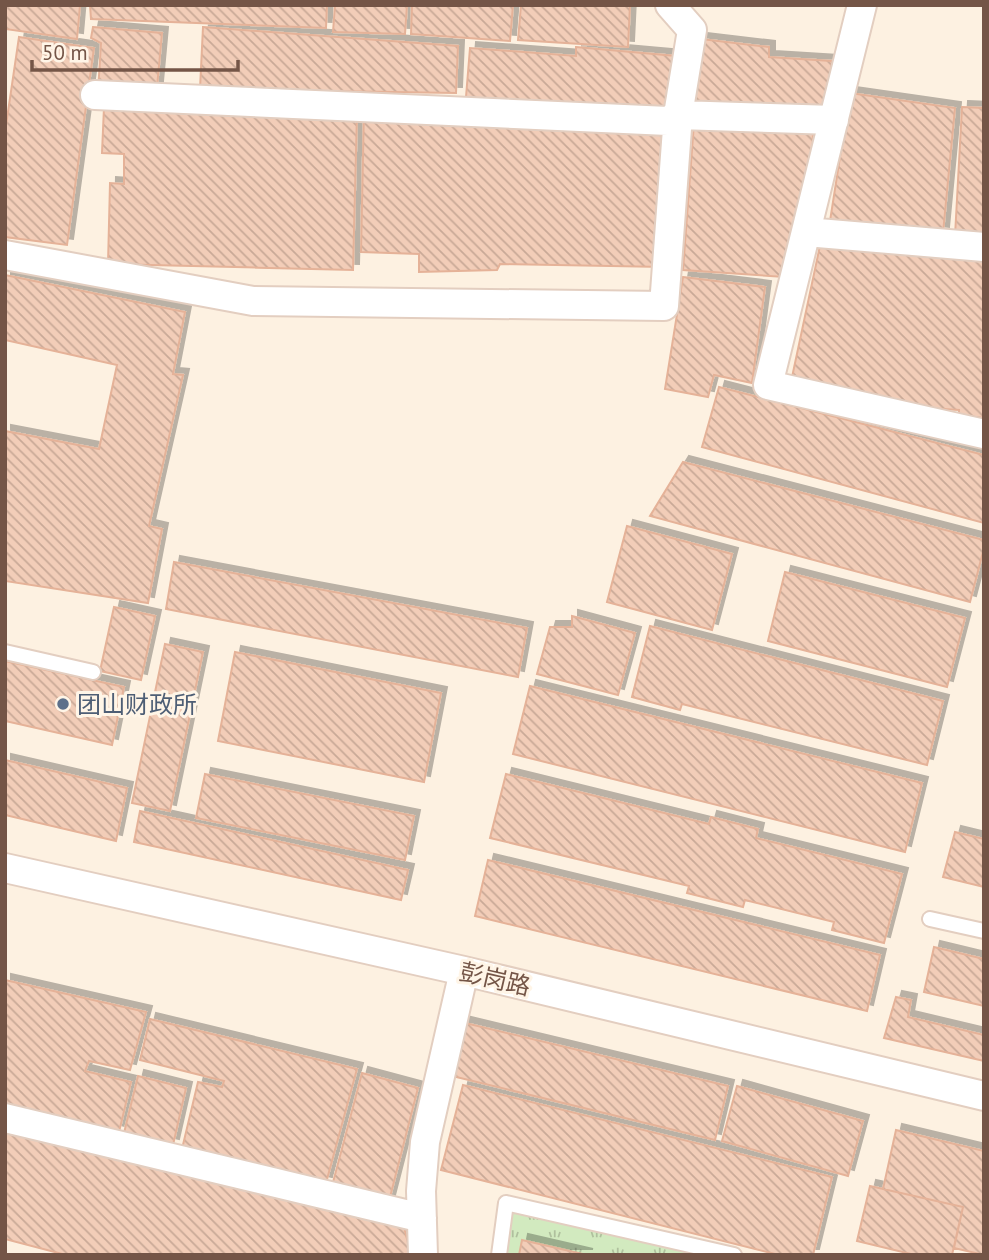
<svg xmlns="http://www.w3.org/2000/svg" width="989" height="1260" font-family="'PT Sans','Noto Sans SC',sans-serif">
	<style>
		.grass { fill: url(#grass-tufts) }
		.building { fill: url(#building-back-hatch); stroke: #e5b298; stroke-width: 2; filter: url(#shadow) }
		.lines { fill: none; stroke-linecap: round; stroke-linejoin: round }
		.lane-casing { stroke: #e3cec0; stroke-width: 18 }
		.street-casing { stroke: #e3cec0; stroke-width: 32 }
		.lane { stroke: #fff; stroke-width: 14 }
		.street { stroke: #fff; stroke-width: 28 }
		.service-dot { fill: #5c6f8a; stroke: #fff5e7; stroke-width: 2.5 }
		.labels { text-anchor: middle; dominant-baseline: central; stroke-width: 6; stroke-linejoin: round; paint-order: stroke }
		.service-label { font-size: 24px; fill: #4e5e75; stroke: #fff5e7; text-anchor: start }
		.street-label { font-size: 24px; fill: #745547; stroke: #fff5e7 }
	</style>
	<defs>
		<pattern id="grass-tufts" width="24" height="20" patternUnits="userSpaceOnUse" patternTransform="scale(1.75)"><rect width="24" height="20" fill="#d2eabf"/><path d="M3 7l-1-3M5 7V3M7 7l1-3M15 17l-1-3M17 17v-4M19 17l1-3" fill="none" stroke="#afc09d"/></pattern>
		<pattern id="building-back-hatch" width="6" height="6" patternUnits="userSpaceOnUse" patternTransform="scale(1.75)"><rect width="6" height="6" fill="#f2cdb8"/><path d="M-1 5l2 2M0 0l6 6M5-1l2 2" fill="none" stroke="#c9a997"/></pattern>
		<filter id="shadow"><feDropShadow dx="6" dy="-6" stdDeviation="0" flood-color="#0004"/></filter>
	</defs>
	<rect width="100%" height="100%" fill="#fdf1e1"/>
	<path class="grass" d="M 506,1203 L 734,1255 L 499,1255 Z"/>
	<path class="building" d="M 5,5 L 80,5 L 77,39 L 5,29 Z
		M 90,5 L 327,5 L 326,28 L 91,19 Z
		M 335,5 L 407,5 L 405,34 L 333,32 Z
		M 412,5 L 513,5 L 510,41 L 411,34 Z
		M 521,5 L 630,5 L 628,47 L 518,40 Z
		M 93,27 L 162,33 L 156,98 L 98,92 L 101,43 L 91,38 Z
		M 203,27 L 458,46 L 456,93 L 200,89 Z
		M 19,37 L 94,48 L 67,245 L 5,237 L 5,132 Z
		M 701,39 L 769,47 L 769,57 L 832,61 L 824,118 L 693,102 Z
		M 576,47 L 676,56 L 669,113 L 466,97 L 470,48 L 576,56 Z
		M 850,93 L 955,108 L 943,233 L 830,221 Z
		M 104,107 L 357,114 L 353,270 L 108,264 L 110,183 L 124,184 L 124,154 L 102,153 Z
		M 962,107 L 984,108 L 984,237 L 955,236 Z
		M 364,108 L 675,127 L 664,267 L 500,264 L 497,270 L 419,272 L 419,254 L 361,252 Z
		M 694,123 L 813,126 L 812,195 L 784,277 L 683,270 Z
		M 821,241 L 984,253 L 984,418 L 959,415 L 959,410 L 875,405 L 875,394 L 791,382 Z
		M 5,275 L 185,312 L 173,374 L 183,375 L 149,526 L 162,529 L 148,603 L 5,581 L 5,431 L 99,449 L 117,365 L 5,340 Z
		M 683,277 L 765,287 L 752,383 L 714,375 L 708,397 L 665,389 Z
		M 719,387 L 984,455 L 984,523 L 702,447 Z
		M 683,462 L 984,540 L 984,548 L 970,602 L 650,516 Z
		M 627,526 L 732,554 L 712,630 L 607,602 Z
		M 174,562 L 527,628 L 518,677 L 166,609 Z
		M 785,572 L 965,618 L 947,687 L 768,641 Z
		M 114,607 L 155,616 L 141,680 L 100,671 Z
		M 572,616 L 635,633 L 618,695 L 537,674 L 550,627 L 572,627 Z
		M 650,626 L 943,701 L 927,765 L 682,704 L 680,710 L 632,697 Z
		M 165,644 L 203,652 L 170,811 L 132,803 Z
		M 235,652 L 441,693 L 424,782 L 218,741 Z
		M 5,661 L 124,687 L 112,745 L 5,721 Z
		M 530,686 L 922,783 L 905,852 L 513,754 Z
		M 5,760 L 127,788 L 116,841 L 5,815 Z
		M 205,774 L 414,816 L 405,860 L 196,818 Z
		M 506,774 L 709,824 L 711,817 L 758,829 L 756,838 L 902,874 L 884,943 L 832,930 L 834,922 L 745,900 L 743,907 L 687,893 L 689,886 L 490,838 Z
		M 140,811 L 408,870 L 401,900 L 134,842 Z
		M 955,832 L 984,839 L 984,887 L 943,877 Z
		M 488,860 L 880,955 L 867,1011 L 475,916 Z
		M 934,947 L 984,959 L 984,1006 L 924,992 Z
		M 5,980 L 146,1012 L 130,1070 L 89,1061 L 85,1071 L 131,1082 L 119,1132 L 5,1105 Z
		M 896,997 L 911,1000 L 908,1017 L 984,1035 L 984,1061 L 884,1038 Z
		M 150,1019 L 357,1069 L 326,1183 L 182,1149 L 198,1082 L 222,1087 L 224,1081 L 140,1060 Z
		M 461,1022 L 728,1086 L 715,1140 L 448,1075 Z
		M 362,1073 L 418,1088 L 389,1201 L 332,1186 Z
		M 138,1076 L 186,1088 L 173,1145 L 124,1133 Z
		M 463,1085 L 832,1177 L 813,1255 L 779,1255 L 441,1170 Z
		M 737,1086 L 863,1121 L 848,1176 L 722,1141 Z
		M 5,1127 L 404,1227 L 411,1255 L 66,1255 L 5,1239 Z
		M 896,1130 L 984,1151 L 984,1255 L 954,1248 L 963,1207 L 883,1189 Z
		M 870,1186 L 963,1207 L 952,1255 L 915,1255 L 857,1241 Z
		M 522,1240 L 587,1255 L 519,1255 Z"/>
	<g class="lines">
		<defs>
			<path id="lane" d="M 5,652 L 93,672
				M 930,919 L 984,931
				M 499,1255 L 506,1203 L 734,1255"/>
			<path id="street" d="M 862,5 L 768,385 L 984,434
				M 95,95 L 668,121 L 678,115 L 834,120
				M 806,232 L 984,247
				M 5,255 L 253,301 L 664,306 L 678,115 L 692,30 L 670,5
				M 5,868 L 464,971 L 984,1096
				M 5,1118 L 422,1218
				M 423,1255 L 421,1191 L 425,1142 L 464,971"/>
		</defs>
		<use href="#lane" class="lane-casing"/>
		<use href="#street" class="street-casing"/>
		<use href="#lane" class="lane"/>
		<use href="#street" class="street"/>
	</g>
	<circle class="service-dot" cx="63" cy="704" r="7"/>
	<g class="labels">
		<g class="service-label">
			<text x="77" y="704">团山财政所</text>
		</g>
		<g class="street-label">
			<text transform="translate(495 979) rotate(13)">彭岗路</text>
		</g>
	</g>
	<rect width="989" height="1260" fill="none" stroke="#745547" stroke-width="14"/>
	<path d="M32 60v10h206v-10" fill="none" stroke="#745547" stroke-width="3.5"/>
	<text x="42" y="60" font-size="21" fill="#745547" stroke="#fff5e7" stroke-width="5" paint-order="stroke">50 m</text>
</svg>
